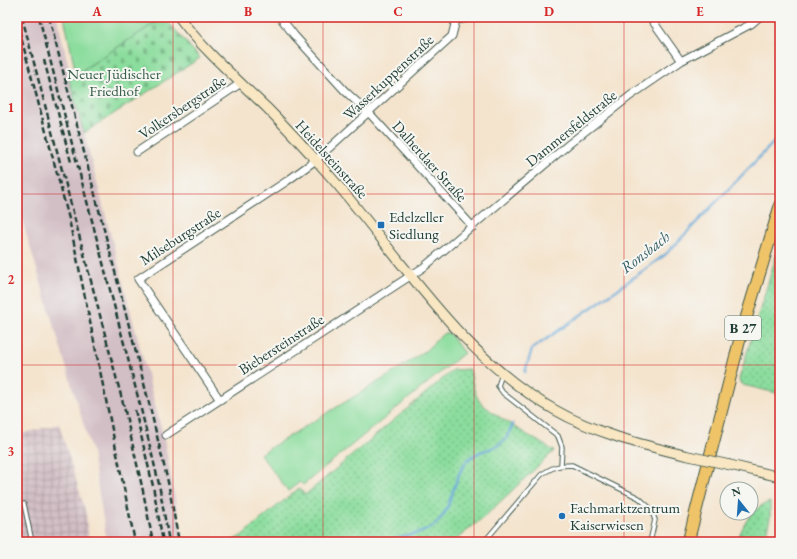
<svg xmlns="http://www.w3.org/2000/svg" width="797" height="559" font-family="'EB Garamond',serif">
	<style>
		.industrial { fill: url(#industrial-grid) }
		.railway { fill: #d2bec5 }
		.grass { fill: url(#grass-dots); stroke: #558d68 }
		.cemetery { fill: url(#cemetery-stones); stroke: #558d68 }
		.garden { fill: #8bdd9d; stroke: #558d68 }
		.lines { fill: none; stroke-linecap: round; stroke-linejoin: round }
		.stream { stroke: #62a6d7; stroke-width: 2.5 }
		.service-casing { stroke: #3f564b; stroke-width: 5.5 }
		.minor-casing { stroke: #3f564b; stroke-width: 9 }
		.secondary-casing { stroke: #3f564b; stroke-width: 11 }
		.trunk-casing { stroke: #3f564b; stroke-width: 13 }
		.service { stroke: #fff; stroke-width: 3.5 }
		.minor { stroke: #fff; stroke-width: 7 }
		.secondary { stroke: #f9e7c3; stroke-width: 9 }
		.trunk { stroke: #efc469; stroke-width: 11 }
		.rail { stroke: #1f3d34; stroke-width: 2.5; stroke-dasharray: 6 3; stroke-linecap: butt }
		.secondary-bridge-casing { stroke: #3f564b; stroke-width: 11; stroke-linecap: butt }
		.secondary-bridge { stroke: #f9e7c3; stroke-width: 9 }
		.grid { fill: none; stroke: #d62828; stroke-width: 1; stroke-opacity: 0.55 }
		.poi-dot { fill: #1f6fb2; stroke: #f6f6f2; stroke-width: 1.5 }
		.labels { text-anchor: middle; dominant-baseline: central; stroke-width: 4; stroke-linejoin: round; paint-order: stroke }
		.shield { fill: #f6f6f2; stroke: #60746d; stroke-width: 1 }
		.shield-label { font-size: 14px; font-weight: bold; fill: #1f3d34 }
		.park-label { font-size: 15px; fill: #355d49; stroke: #f6f6f2 }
		.street-label { font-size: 15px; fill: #1f3d34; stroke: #f6f6f2 }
		.poi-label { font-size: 15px; fill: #1f3d34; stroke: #f6f6f2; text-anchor: start }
		.water-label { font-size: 16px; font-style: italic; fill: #335c65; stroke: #f6f6f2 }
		.neatline { fill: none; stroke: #d62828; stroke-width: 1.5 }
		.grid-label { font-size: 13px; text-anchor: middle; font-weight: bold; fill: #d62828 }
	</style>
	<defs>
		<pattern id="industrial-grid" width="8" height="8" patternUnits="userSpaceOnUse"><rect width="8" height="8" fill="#d2bec5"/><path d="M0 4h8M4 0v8" fill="none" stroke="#aa9ca1"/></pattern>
		<pattern id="grass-dots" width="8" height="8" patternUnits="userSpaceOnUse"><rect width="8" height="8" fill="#8bdd9d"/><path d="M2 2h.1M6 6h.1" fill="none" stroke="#71b481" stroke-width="1.8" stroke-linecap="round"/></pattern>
		<pattern id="cemetery-stones" width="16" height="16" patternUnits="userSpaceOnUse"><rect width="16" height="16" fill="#8bdd9d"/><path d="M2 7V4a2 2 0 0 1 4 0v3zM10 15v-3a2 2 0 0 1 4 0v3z" fill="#71b481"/></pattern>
	</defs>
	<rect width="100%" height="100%" fill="#f6f6f2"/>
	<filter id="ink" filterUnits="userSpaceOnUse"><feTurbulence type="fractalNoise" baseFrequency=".025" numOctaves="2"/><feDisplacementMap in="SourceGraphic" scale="8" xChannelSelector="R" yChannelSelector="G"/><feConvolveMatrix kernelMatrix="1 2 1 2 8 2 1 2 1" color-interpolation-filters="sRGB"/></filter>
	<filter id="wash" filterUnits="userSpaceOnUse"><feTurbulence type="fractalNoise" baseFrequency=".012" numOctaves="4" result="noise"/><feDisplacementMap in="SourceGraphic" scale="16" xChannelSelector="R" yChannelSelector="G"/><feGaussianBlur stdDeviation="0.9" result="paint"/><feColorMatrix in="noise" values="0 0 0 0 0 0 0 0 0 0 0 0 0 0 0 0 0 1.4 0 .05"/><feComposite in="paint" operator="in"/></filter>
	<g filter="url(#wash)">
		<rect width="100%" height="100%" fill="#f4e4ce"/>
		<path class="industrial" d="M 59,424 L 86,513 L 89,542 L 17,542 L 17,435 Z"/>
		<path class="railway" d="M 17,17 L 57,17 L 84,133 L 164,439 L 183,542 L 107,542 L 92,452 L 17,203 Z"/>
		<path class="grass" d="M 780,243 L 780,394 L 743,385 L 740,383 L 739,379 Z
			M 470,369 C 472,379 473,389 478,399 C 484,410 540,442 554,451 L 484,517 L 453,542 L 230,542 L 241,536 L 299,488 L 305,495 L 453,370 Z
			M 770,502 L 770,518 L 764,542 L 736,542 C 744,525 750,508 770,502 Z"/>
		<path class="cemetery" d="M 164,17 L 200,58 L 84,133 L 69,79 Z"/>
		<path class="garden" d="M 64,17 L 164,17 L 76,74 Z
			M 444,333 L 449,333 L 464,353 L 303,485 L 300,482 L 288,491 L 260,454 L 391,374 L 425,351 Z"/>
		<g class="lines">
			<path class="stream" d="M 525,372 L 532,349 L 618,289 L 666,254 L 776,140
				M 389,542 C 403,534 419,536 432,527 C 453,512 451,483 465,463 C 474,451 489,451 500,444 C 507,441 510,430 513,424"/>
		</g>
	</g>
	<g filter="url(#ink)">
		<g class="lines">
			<defs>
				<path id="service" d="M 502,374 L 498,386 L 503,393 L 558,436 L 562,447 L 561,465
					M 24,504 L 32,542
					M 484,542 L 541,475 C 552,467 559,465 572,465 L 639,498 L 651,509 L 655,520 L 650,542"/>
				<path id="minor" d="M 280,17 L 294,35 L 345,91 L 371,115 L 473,227
					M 456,20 L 474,17
					M 652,20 L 681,61
					M 137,152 L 241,83
					M 220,400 L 138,279 L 287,181 L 316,160 L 452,36 L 456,20
					M 166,435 L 424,267 L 569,144 L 630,96 L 681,61 L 751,24 L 759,17"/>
				<path id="secondary" d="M 179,17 C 204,51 237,79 267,108 C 289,130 310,153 330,176 C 400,256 460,357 555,410 C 595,433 639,444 684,455
					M 730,465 L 780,477"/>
				<path id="trunk" d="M 688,542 L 741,335 L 780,206"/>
			</defs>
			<use href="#service" class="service-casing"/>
			<use href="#minor" class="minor-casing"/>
			<use href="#secondary" class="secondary-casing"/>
			<use href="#trunk" class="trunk-casing"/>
			<use href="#service" class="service"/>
			<use href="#minor" class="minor"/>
			<use href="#secondary" class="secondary"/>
			<use href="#trunk" class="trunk"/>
			<path class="rail" d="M 22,17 L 125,411 L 143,491 L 153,542
				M 39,17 L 140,405 L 159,484 L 169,542
				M 49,17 L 149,403 L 168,482 L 179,542
				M 17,22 L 69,219 L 135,542
				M 44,60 L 71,162
				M 135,410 L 153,486 L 163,542"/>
			<defs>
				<path id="secondary-bridge" d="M 684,455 L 730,465"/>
			</defs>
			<use href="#secondary-bridge" class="secondary-bridge-casing"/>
			<use href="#secondary-bridge" class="secondary-bridge"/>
		</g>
	</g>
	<path class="grid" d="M 173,17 L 173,542M 323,17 L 323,542M 474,17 L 474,542M 624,17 L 624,542M 17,194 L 780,194M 17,365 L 780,365"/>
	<g class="poi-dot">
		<rect x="377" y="221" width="8" height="8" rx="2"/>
		<circle cx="562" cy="516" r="4"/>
	</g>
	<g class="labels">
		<rect class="shield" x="725" y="316" width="36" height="24" rx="3"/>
		<g class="shield-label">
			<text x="743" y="328">B 27</text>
		</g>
		<g class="park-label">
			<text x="114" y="73">Neuer Jüdischer<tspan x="114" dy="17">Friedhof</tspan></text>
		</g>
		<g class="street-label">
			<text transform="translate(388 77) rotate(-43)">Wasserkuppenstraße</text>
			<text transform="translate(182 107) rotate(-34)">Volkersbergstraße</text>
			<text transform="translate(571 128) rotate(-39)">Dammersfeldstraße</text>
			<text transform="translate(332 159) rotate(48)">Heidelsteinstraße</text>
			<text transform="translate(430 161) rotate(48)">Dalherdaer Straße</text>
			<text transform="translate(180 236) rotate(-33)">Milseburgstraße</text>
			<text transform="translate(281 344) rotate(-33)">Biebersteinstraße</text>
		</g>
		<g class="poi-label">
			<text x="389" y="216">Edelzeller<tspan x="389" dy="17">Siedlung</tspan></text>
			<text x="570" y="507">Fachmarktzentrum<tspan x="570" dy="17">Kaiserwiesen</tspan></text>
		</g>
		<g class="water-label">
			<text transform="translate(645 252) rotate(-38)">Ronsbach</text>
		</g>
	</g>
	<rect width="797" height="559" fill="none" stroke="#f6f6f2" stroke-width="44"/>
	<g transform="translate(739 501) rotate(343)"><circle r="19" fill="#f6f6f2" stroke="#a0aca6"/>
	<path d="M0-3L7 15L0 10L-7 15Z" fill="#1f6fb2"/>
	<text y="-6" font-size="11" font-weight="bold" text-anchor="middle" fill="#1f3d34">N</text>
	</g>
	<rect x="22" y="22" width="753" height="515" class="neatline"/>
	<g class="grid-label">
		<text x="97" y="16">A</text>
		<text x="248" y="16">B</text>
		<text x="398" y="16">C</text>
		<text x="549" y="16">D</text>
		<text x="700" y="16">E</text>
		<text x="11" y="112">1</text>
		<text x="11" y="284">2</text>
		<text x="11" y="456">3</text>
	</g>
</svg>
